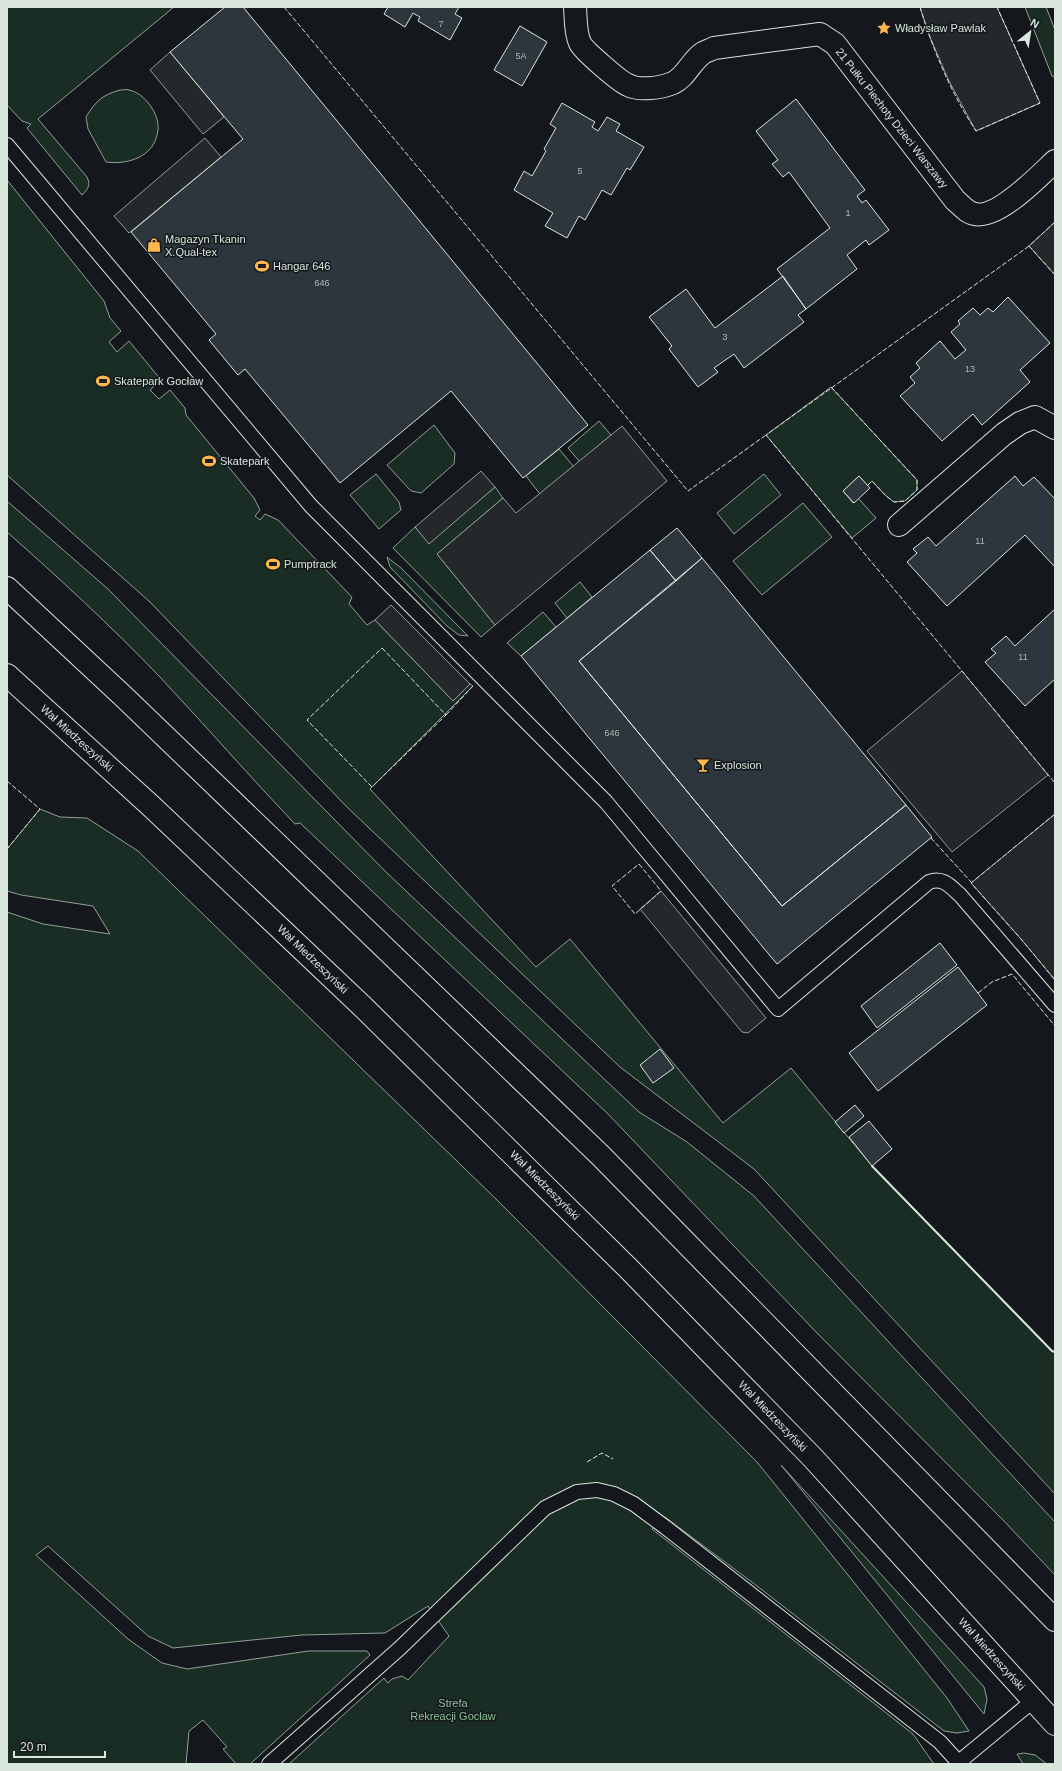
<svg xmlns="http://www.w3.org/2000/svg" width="1062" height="1771" font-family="Arial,sans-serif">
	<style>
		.green { fill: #1a2d24; stroke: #939e99 }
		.parking { fill: #24282b; stroke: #939e99 }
		.building { fill: #2c363c; stroke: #d8e6dc }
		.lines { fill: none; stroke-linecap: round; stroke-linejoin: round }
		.lane-casing { stroke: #d8e6dc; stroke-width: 16 }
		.street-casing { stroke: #d8e6dc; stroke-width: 24 }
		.secondary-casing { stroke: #d8e6dc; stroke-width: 24 }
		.lane { stroke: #14181c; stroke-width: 14 }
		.street { stroke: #14181c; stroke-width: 22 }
		.secondary { stroke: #14181c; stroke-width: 22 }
		.fence { stroke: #d8e6dc; stroke-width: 1; stroke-dasharray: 5 2; stroke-linecap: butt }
		.wall { stroke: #d8e6dc; stroke-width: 2 }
		.labels { text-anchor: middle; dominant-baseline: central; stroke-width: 3; stroke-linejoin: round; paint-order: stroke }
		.number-label { font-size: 9px; fill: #adbab4 }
		.poi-label { font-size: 11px; fill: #d8e6dc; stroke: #14181c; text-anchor: start }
		.street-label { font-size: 11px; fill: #d8e6dc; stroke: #14181c }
		.park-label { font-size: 11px; fill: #8ac095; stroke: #14181c }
	</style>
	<rect width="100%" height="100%" fill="#14181c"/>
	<path class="green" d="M 7,7 L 174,7 L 38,119 L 87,177 C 91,185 88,189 82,195 L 27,128 L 31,124 L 22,121 L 7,105 Z
		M 1025,7 L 1046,7 L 1055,30 L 1055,77 L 1052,76 Z
		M 120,90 C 123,90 127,89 129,90 C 145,93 160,115 158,130 C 155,157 128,165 106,162 L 88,129 L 86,117 C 96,101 102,95 120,90 Z
		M 7,180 L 104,301 L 110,318 L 121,331 L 109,342 L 117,352 L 129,341 L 161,380 L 150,390 L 159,399 L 170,390 L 185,408 L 186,415 L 254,498 L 260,510 L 255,516 L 260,520 L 265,514 L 278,520 L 352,597 L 349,604 L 367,625 L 375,620 L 453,701 L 470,684 L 473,686 L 370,789 L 536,967 L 570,939 L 723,1123 L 791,1068 L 872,1166 L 1052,1351 L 1055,1352 L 1055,1494 L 754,1169 L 620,1067 L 347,807 L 150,602 L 7,475 Z
		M 831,387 L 917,480 L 917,490 L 905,501 L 894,502 L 885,495 L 872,481 L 867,486 L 859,476 L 843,491 L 853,503 L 858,498 L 876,518 L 852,538 L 766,435 Z
		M 599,421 L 611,435 L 580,462 L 568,448 Z
		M 434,425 L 455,453 L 454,464 L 421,493 L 411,491 L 387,465 Z
		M 559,449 L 574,467 L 540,494 L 526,476 Z
		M 376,474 L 399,502 L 401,510 L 379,529 L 350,495 Z
		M 764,474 L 781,495 L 734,534 L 717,513 Z
		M 495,487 L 503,498 L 437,554 L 495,625 L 481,637 L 393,548 L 415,527 L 429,543 Z
		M 7,501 L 108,589 L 385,871 L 639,1112 L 687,1142 L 754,1196 L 1055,1522 L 1055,1575 L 1002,1519 L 816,1332 L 607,1113 L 300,823 L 295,824 C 249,776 205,725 159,676 C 112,627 58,577 7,532 Z
		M 803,503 L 832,537 L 762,595 L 733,561 Z
		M 387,557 L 401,568 L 468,636 L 459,635 L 447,626 L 390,567 Z
		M 580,582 L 592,597 L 567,618 L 555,603 Z
		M 543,612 L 556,627 L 521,656 L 507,643 Z
		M 40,809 L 60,817 L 87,818 L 138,851 L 497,1200 L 757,1462 L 947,1698 L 969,1731 L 957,1733 L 944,1731 L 757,1586 L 665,1517 L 652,1529 L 913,1734 L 934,1764 L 289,1764 L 384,1678 L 388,1683 L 392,1679 L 402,1676 L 408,1680 L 449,1636 L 428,1606 L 385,1633 L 302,1635 L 173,1648 L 148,1636 L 48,1546 L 36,1555 L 128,1639 L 162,1663 L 187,1669 L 308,1651 L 367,1651 L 370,1655 L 250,1764 L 236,1764 L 223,1749 L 227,1747 L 203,1720 L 189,1731 L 186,1764 L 7,1764 L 7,912 L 43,924 L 110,934 L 93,906 L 21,895 L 7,891 L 7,849 Z
		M 781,1465 L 984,1687 L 987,1699 L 984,1714 Z
		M 1024,1753 L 1035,1755 L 1047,1764 L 1023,1764 L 1017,1754 Z"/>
	<path class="parking" d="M 920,7 L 997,7 L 1040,103 L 976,131 L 949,81 L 929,35 Z
		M 170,52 L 224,117 L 203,134 L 150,70 Z
		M 205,138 L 221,157 L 129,233 L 114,216 Z
		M 1055,222 L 1055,275 L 1029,246 Z
		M 622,426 L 667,481 L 495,625 L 437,554 L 503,498 L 516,513 Z
		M 481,471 L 495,487 L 429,544 L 415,527 Z
		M 391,605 L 470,684 L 453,701 L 375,620 Z
		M 962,671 L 1048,775 L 952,852 L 867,751 Z
		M 1055,814 L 1055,980 L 1021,939 L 971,883 Z
		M 661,891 L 766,1018 L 748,1033 L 742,1032 L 640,909 Z"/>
	<path class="building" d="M 225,7 L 243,7 L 588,425 L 523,478 L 451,391 L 340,483 L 245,369 L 238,375 L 233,369 L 209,340 L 216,334 L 131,232 L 243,139 L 170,52 Z
		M 388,7 L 459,7 L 455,14 L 462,18 L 450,40 L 418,21 L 420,17 L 413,13 L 405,27 L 384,14 Z
		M 520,26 L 547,42 L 522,86 L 494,70 Z
		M 796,99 L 865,190 L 857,196 L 862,203 L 866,200 L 889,230 L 869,245 L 866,240 L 847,255 L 857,269 L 806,309 L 777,269 L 830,228 L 789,172 L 783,177 L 772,164 L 778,160 L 756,131 Z
		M 562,103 L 595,122 L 592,127 L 598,131 L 607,117 L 620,124 L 616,131 L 644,147 L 630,170 L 627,168 L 611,195 L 602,190 L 585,220 L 579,216 L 567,238 L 545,226 L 553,213 L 514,190 L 524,171 L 532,176 L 546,151 L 544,149 L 556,128 L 550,124 Z
		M 783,276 L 806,309 L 798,315 L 804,322 L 744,368 L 734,354 L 714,368 L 718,372 L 698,387 L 669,349 L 672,346 L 649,317 L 686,289 L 715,328 Z
		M 1008,297 L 1050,343 L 1020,370 L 1030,382 L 982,425 L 973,414 L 942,441 L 900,396 L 915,383 L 910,377 L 920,368 L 916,363 L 940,341 L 955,359 L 966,350 L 951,332 L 960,324 L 958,321 L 973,308 L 980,315 L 988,308 L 993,312 Z
		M 859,476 L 870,488 L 854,503 L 843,491 Z
		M 1015,476 L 1023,486 L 1034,477 L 1055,499 L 1055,567 L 1025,535 L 947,606 L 907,562 L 917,553 L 913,549 L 928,537 L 936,546 Z
		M 677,528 L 702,558 L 676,581 L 650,550 Z
		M 650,550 L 676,581 L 579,661 L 782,906 L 906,805 L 932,837 L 777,964 L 521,656 Z
		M 702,558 L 906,805 L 782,906 L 579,661 Z
		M 1055,609 L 1055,679 L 1025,706 L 985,662 L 996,653 L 991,649 L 1006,636 L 1015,646 Z
		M 940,943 L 957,965 L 877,1028 L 861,1006 Z
		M 958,967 L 987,1005 L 878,1091 L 849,1053 Z
		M 660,1049 L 674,1068 L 653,1083 L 640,1065 Z
		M 855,1105 L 864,1116 L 844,1133 L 835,1122 Z
		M 869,1121 L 892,1149 L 872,1166 L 849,1137 Z"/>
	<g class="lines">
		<defs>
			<path id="lane" d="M 7,145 L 311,506 L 606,802 L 778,1009 L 929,882 C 943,877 950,886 960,895 L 1055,1005
				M 959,1762 L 1034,1700
				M 269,1764 L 400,1648 L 545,1508 L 577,1492 L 597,1490 L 614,1494 L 634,1504 L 665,1527 L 940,1742 L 960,1764"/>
			<path id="street" d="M 575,7 C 576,19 575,32 580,43 C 583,50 620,82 628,85 C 639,91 661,88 673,83 C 686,77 691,61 703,53 C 706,51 711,50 714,48 L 820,34 L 835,44 L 955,200 C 961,205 967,213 975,214 C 998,219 1039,176 1055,161
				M 899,525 L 1004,434 L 1020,423 L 1035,417 L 1055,428"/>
			<path id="secondary" d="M 7,588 L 123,696 L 601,1156 L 1055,1620
				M 7,675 L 151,806 L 362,1006 L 628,1268 L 813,1458 L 1055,1724"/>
		</defs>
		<use href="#lane" class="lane-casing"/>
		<use href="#street" class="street-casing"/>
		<use href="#secondary" class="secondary-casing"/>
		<use href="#lane" class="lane"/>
		<use href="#street" class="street"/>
		<use href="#secondary" class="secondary"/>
		<path class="fence" d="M 284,7 L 688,491 L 766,435
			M 920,7 C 933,50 951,93 976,131 L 1040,103 L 997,7
			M 1055,222 L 1029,246 L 1055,275
			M 1029,246 L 766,435 L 1055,783
			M 831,387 L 917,480 L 917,490 L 905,501 L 894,502 L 885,495 L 872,481 L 867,486
			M 382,648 L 446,715 L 372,787 L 307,720 Z
			M 446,715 L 473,686
			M 7,781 L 40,809 L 7,849
			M 1055,814 L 971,883 L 1021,939 L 1055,980
			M 931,838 L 972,883
			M 639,864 L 661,891 L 635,914 L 612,886 Z
			M 978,993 L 992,982 L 1012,974 L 1055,1026
			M 587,1462 L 602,1453 L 613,1459"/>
		<path class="wall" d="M 872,1166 L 1052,1351 L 1055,1352"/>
	</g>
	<defs>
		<symbol id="sight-bare" viewBox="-9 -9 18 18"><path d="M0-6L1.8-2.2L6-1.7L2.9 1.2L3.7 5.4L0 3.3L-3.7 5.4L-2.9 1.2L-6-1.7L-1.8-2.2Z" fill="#ffb74d" stroke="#14181c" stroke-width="2.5" paint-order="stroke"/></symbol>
		<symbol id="shop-bare" viewBox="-9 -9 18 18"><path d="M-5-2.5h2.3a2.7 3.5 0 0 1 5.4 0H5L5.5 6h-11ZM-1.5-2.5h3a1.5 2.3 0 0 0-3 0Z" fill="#ffb74d" stroke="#14181c" stroke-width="2.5" paint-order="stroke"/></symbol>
		<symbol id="stadium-bare" viewBox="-9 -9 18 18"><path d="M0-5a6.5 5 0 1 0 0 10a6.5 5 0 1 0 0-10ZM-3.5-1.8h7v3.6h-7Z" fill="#ffb74d" stroke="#14181c" stroke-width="2.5" paint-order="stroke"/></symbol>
		<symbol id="bar-bare" viewBox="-9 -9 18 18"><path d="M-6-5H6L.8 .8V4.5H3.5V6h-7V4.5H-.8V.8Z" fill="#ffb74d" stroke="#14181c" stroke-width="2.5" paint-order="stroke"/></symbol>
	</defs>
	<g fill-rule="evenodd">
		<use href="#sight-bare" x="874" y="18" width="20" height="20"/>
		<use href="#shop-bare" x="144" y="235" width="20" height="20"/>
		<use href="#stadium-bare" x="252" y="256" width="20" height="20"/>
		<use href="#stadium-bare" x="93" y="371" width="20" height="20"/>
		<use href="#stadium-bare" x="199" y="451" width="20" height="20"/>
		<use href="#stadium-bare" x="263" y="554" width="20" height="20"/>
		<use href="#bar-bare" x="693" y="755" width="20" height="20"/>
	</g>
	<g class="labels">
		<g class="number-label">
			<text x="441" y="24">7</text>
			<text x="521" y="56">5A</text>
			<text x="580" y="171">5</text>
			<text x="848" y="213">1</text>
			<text x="322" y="283">646</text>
			<text x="725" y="337">3</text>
			<text x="970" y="369">13</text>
			<text x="980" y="541">11</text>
			<text x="1023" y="657">11</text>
			<text x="612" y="733">646</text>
		</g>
		<g class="poi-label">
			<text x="895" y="28">Władysław Pawlak</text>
			<text x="165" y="239">Magazyn Tkanin<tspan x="165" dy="13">X.Qual-tex</tspan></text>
			<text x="273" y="266">Hangar 646</text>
			<text x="114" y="381">Skatepark Gocław</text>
			<text x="220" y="461">Skatepark</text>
			<text x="284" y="564">Pumptrack</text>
			<text x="714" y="765">Explosion</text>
		</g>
		<g class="street-label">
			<text transform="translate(892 118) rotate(52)">21 Pułku Piechoty Dzieci Warszawy</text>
			<text transform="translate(77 738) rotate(42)">Wał Miedzeszyński</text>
			<text transform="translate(313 959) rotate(44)">Wał Miedzeszyński</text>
			<text transform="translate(545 1185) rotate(45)">Wał Miedzeszyński</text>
			<text transform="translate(773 1416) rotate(46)">Wał Miedzeszyński</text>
			<text transform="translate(992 1654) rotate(48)">Wał Miedzeszyński</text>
		</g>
		<g class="park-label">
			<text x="453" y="1703">Strefa<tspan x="453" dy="13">Rekreacji Gocław</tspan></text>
		</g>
	</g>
	<rect width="1062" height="1771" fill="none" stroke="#d8e6dc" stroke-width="16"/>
	<g transform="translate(1030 32) rotate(30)" stroke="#14181c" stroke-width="3" paint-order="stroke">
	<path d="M0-3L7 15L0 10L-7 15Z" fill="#d8e6dc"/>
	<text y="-6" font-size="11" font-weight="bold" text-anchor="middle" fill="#d8e6dc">N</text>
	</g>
	<path d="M14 1751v6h91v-6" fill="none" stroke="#d8e6dc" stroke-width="2"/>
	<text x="20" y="1751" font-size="12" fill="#d8e6dc" stroke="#14181c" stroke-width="3" paint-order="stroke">20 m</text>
</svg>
